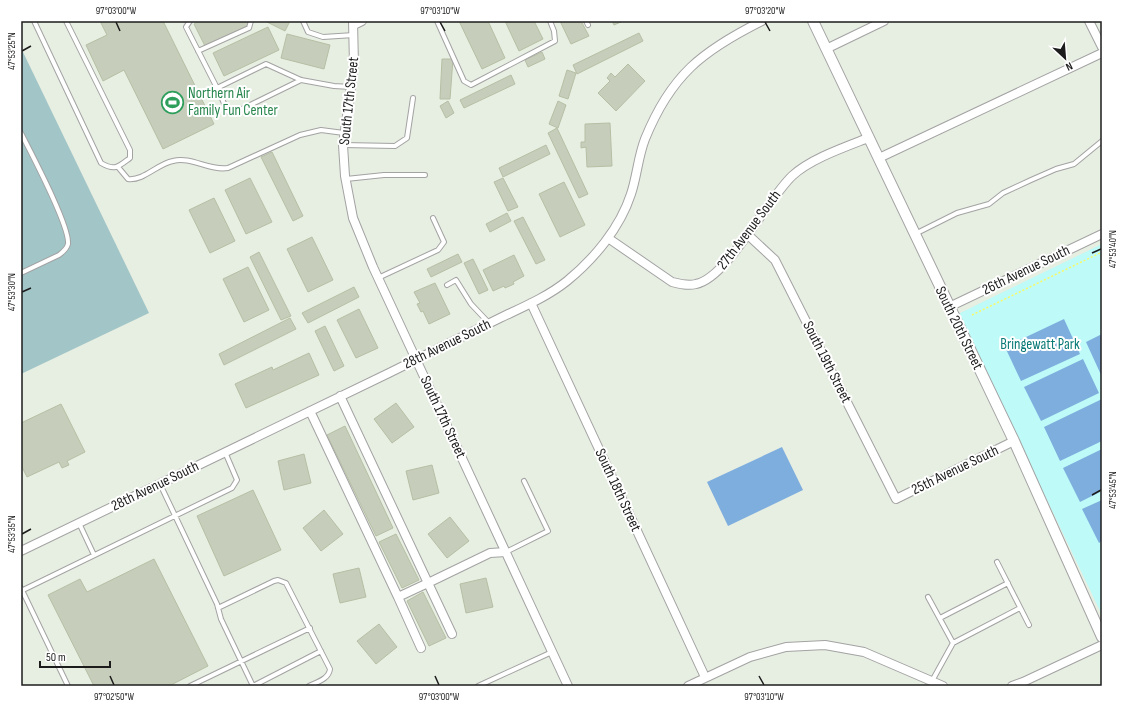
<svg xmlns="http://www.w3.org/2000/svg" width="1123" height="707" font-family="'Sofia Sans Condensed',sans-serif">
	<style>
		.cemetery { fill: #a2c5c7 }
		.park { fill: #bdfaf8 }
		.pitch { fill: #7eaede }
		.building { fill: #c7cdbb; stroke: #b6bfa4 }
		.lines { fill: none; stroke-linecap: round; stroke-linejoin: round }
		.service-casing { stroke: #a3a3a3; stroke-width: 6 }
		.minor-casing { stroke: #a3a3a3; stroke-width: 10 }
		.tertiary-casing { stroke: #a3a3a3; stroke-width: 12 }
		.path { stroke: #fbfa65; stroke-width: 1.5; stroke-dasharray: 2 2; stroke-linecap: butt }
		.service { stroke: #fff; stroke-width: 4 }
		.minor { stroke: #fff; stroke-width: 8 }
		.tertiary { stroke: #fff; stroke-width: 10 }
		.ticks { fill: none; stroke: #1c1c1c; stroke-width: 1.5 }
		.labels { text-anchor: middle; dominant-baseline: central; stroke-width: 4; stroke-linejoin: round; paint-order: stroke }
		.leisure-label { font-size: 15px; fill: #27864d; stroke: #fff; text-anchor: start }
		.street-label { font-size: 15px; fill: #1c1c1c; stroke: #fff }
		.park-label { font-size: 15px; fill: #0a7a77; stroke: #fff }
		.neatline { fill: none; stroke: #1c1c1c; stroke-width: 1.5 }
		.ticks-label { font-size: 10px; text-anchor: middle; fill: #1c1c1c }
	</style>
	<rect width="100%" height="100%" fill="#e7eee2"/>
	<path class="cemetery" d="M 21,48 L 149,313 L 21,374 Z"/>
	<path class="park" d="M 1102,244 L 1102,615 L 958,314 Z"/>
	<path class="pitch" d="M 1064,319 L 1080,354 L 1021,381 L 1005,347 Z
		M 1102,334 L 1102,377 L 1086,342 Z
		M 1083,359 L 1099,393 L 1041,421 L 1024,387 Z
		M 1102,399 L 1102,441 L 1060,461 L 1044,427 Z
		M 782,447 L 803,490 L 728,526 L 707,482 Z
		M 1102,449 L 1102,491 L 1080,502 L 1063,468 Z
		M 1102,500 L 1102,541 L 1099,543 L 1082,509 Z"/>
	<path class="building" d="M 100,21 L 163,21 L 214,124 L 163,149 L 124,70 L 103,81 L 86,45 L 107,35 Z
		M 199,21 L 247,21 L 249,25 L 205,46 L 194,24 Z
		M 265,21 L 290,21 L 285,31 Z
		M 459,21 L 488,21 L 505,58 L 482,69 Z
		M 505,21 L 534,21 L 543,39 L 519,51 Z
		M 560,21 L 581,21 L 589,36 L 571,44 Z
		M 612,21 L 623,21 L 614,25 Z
		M 268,27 L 279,50 L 224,76 L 213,53 Z
		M 639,33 L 643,41 L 577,74 L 573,65 Z
		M 287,34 L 330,45 L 324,69 L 281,58 Z
		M 542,52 L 545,59 L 528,67 L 525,60 Z
		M 442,59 L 453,59 L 450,99 L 440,99 Z
		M 628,64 L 645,81 L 616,111 L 598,93 L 610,81 L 607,78 L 611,73 L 615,77 Z
		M 567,70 L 576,73 L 568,99 L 559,96 Z
		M 511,75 L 515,84 L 464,108 L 460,100 Z
		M 448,101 L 454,113 L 446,118 L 440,106 Z
		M 558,101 L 566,105 L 558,128 L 549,124 Z
		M 610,123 L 612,166 L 587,167 L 586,147 L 581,148 L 581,142 L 585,142 L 585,124 Z
		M 557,128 L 588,194 L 579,198 L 548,133 Z
		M 546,145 L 550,154 L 503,177 L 499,168 Z
		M 272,152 L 303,216 L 293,221 L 261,157 Z
		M 250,178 L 272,222 L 246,234 L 225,190 Z
		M 503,178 L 518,207 L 508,211 L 494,182 Z
		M 564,182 L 585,225 L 560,237 L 539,194 Z
		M 214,198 L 235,241 L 210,253 L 189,210 Z
		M 507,213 L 511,221 L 490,232 L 486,224 Z
		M 523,217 L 545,260 L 536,264 L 514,221 Z
		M 312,237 L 333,280 L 308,292 L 287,249 Z
		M 259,252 L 291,316 L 281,320 L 250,257 Z
		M 458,254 L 462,262 L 431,277 L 427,269 Z
		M 514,255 L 524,276 L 513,282 L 514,284 L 505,288 L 504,286 L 493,291 L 483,270 Z
		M 473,259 L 488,290 L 479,294 L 464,263 Z
		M 248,267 L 269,310 L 244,322 L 223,279 Z
		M 435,283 L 450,314 L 429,324 L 423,311 L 421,312 L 417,304 L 420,303 L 414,292 Z
		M 354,287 L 359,297 L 308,323 L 302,313 Z
		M 359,309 L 378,348 L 356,358 L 337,320 Z
		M 290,318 L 296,329 L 224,365 L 219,354 Z
		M 325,326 L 344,366 L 334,371 L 315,331 Z
		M 309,353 L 319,375 L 246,408 L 235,384 L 272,367 L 273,370 Z
		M 396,403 L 414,427 L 392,443 L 374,419 Z
		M 61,404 L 85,452 L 67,461 L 69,465 L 62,468 L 59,462 L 27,477 L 21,465 L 21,423 Z
		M 345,426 L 393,528 L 376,536 L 327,435 Z
		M 304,454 L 311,483 L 284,490 L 278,461 Z
		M 432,465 L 439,493 L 413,500 L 406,471 Z
		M 253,490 L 281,550 L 224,576 L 197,516 Z
		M 324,510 L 343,534 L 321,551 L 303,528 Z
		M 450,517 L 469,541 L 447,558 L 428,534 Z
		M 396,534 L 419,580 L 402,588 L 379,542 Z
		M 154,559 L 208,666 L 169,686 L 94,686 L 48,595 L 80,579 L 87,592 Z
		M 359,568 L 366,597 L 340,603 L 333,574 Z
		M 486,578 L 493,607 L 466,613 L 460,584 Z
		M 423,592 L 446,638 L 429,646 L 407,601 Z
		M 379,624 L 397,647 L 376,664 L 357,641 Z"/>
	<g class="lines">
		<defs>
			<path id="service" d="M 34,21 L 101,163 C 115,171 118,167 130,158 L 130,150 L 66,21
				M 190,21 L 186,27 L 217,88 L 266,64 L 301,80 L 334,86 L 351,87
				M 303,21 L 308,32 L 323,37 L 354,35
				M 437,21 L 464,81 L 471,85 L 555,41 L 554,31 L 550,21
				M 586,21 L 588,25
				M 198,51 L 249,28 L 251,21
				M 217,88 L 228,112 L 236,112 L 301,80
				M 21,133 C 31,153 70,226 68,244 C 67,249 63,252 59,255 L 21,273
				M 343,145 L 395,146 L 407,138 L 413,98
				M 118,167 L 128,179 C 144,181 157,164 173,161 C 191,156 209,171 228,168 L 300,135 L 321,130 L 344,133
				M 346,179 L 384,175 L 425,175
				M 915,234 L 957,213 L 989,204 L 1003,193 L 1031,180 L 1056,169 L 1074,164 L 1102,141
				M 378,278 L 438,250 L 444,242 L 433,218
				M 447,285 L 456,280 L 471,304 L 489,323
				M 160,484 L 217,604 L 221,619 L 253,686
				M 79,523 L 94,555
				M 506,552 L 548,531 L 524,481
				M 997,562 L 1029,625
				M 21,588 L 68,686
				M 21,591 L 232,488 L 237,480 L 225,452
				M 928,597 L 953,643
				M 218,608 L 274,581 L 278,580 L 286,583 L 330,669 C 329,679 317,682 309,686
				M 940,618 L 1008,583
				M 932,681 L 953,643 L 1020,608
				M 190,686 L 310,628
				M 253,686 L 321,651
				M 478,686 L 552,652"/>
			<path id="minor" d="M 353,21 L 354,65 L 343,145 L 345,176 L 353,218 L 373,267 L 568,686
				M 1089,21 L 1102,47
				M 354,25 L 362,21
				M 826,49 L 884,21
				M 879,158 L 1102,53
				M 747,234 L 775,260 L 896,499 L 1014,441
				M 608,238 L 672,282 C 680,284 688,286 696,284 C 727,278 766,201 792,176 C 810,159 845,147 868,138
				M 531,303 L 705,677
				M 949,307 L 1102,234
				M 340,396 L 428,583 L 398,597 L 421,648
				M 310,411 L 398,597
				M 21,551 C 144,492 266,432 389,373 C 426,355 463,336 500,318 C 523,307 547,297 567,281 C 594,259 620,228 631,194 C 637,176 638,157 645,139 C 671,75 702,51 762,21
				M 452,634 L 428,583 L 490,553 L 506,552
				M 688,686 L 750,657 L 786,647 L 825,645 L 864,652 L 943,686
				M 1012,686 L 1023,682 L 1102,645"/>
			<path id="tertiary" d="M 813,21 L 1014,441 L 1102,637"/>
		</defs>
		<use href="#service" class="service-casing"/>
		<use href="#minor" class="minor-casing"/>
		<use href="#tertiary" class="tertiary-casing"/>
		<path class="path" d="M 972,315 L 1102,252"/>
		<use href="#service" class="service"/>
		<use href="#minor" class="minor"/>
		<use href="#tertiary" class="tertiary"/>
	</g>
	<path class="ticks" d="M 116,22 L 120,31M 440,22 L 445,31M 765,22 L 770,31M 22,51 L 31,46M 1092,253 L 1101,249M 22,292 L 31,288M 1092,495 L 1101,490M 22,534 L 31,529M 110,676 L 114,685M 435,676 L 439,685M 759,676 L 764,685"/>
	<defs>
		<symbol id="stadium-ring" viewBox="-11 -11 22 22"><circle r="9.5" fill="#fff" stroke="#2e9e5b" stroke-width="1.5"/><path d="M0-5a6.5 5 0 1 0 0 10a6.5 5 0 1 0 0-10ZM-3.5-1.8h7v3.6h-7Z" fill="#2e9e5b"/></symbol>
	</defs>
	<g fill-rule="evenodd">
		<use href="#stadium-ring" x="160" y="90" width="25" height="25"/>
	</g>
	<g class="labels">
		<g class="leisure-label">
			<text x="188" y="93">Northern Air<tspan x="188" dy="17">Family Fun Center</tspan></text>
		</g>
		<g class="street-label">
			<text transform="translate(349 101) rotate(-84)">South 17th Street</text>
			<text transform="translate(749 230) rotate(-53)">27th Avenue South</text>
			<text transform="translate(1026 270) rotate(-26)">26th Avenue South</text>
			<text transform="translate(959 328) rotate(64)">South 20th Street</text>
			<text transform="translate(447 344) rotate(-26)">28th Avenue South</text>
			<text transform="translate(827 362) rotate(63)">South 19th Street</text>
			<text transform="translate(443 417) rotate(65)">South 17th Street</text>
			<text transform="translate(955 470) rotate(-26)">25th Avenue South</text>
			<text transform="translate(155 486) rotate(-26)">28th Avenue South</text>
			<text transform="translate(618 490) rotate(65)">South 18th Street</text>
		</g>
		<g class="park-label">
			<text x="1040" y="344">Bringewatt Park</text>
		</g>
	</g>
	<rect width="1123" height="707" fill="none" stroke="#ffffff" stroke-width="44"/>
	<g transform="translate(1065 58) rotate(154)" stroke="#ffffff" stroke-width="3" paint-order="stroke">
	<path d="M0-3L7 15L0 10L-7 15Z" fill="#1c1c1c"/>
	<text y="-6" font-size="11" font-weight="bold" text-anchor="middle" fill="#1c1c1c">N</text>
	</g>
	<path d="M40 661v6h70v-6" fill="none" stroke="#1c1c1c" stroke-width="2"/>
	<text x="46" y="661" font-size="12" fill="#1c1c1c" stroke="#ffffff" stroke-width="3" paint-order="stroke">50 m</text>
	<rect x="22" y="22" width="1079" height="663" class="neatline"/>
	<g class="ticks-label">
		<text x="116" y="14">97°03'00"W</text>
		<text x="440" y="14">97°03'10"W</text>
		<text x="765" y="14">97°03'20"W</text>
		<text transform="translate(11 51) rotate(-90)" y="4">47°53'25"N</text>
		<text transform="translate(1112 249) rotate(-90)" y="4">47°53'40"N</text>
		<text transform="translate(11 292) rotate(-90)" y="4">47°53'30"N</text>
		<text transform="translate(1112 490) rotate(-90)" y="4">47°53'45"N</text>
		<text transform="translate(11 534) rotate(-90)" y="4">47°53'35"N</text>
		<text x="114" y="700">97°02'50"W</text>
		<text x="439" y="700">97°03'00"W</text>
		<text x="764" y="700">97°03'10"W</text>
	</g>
</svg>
